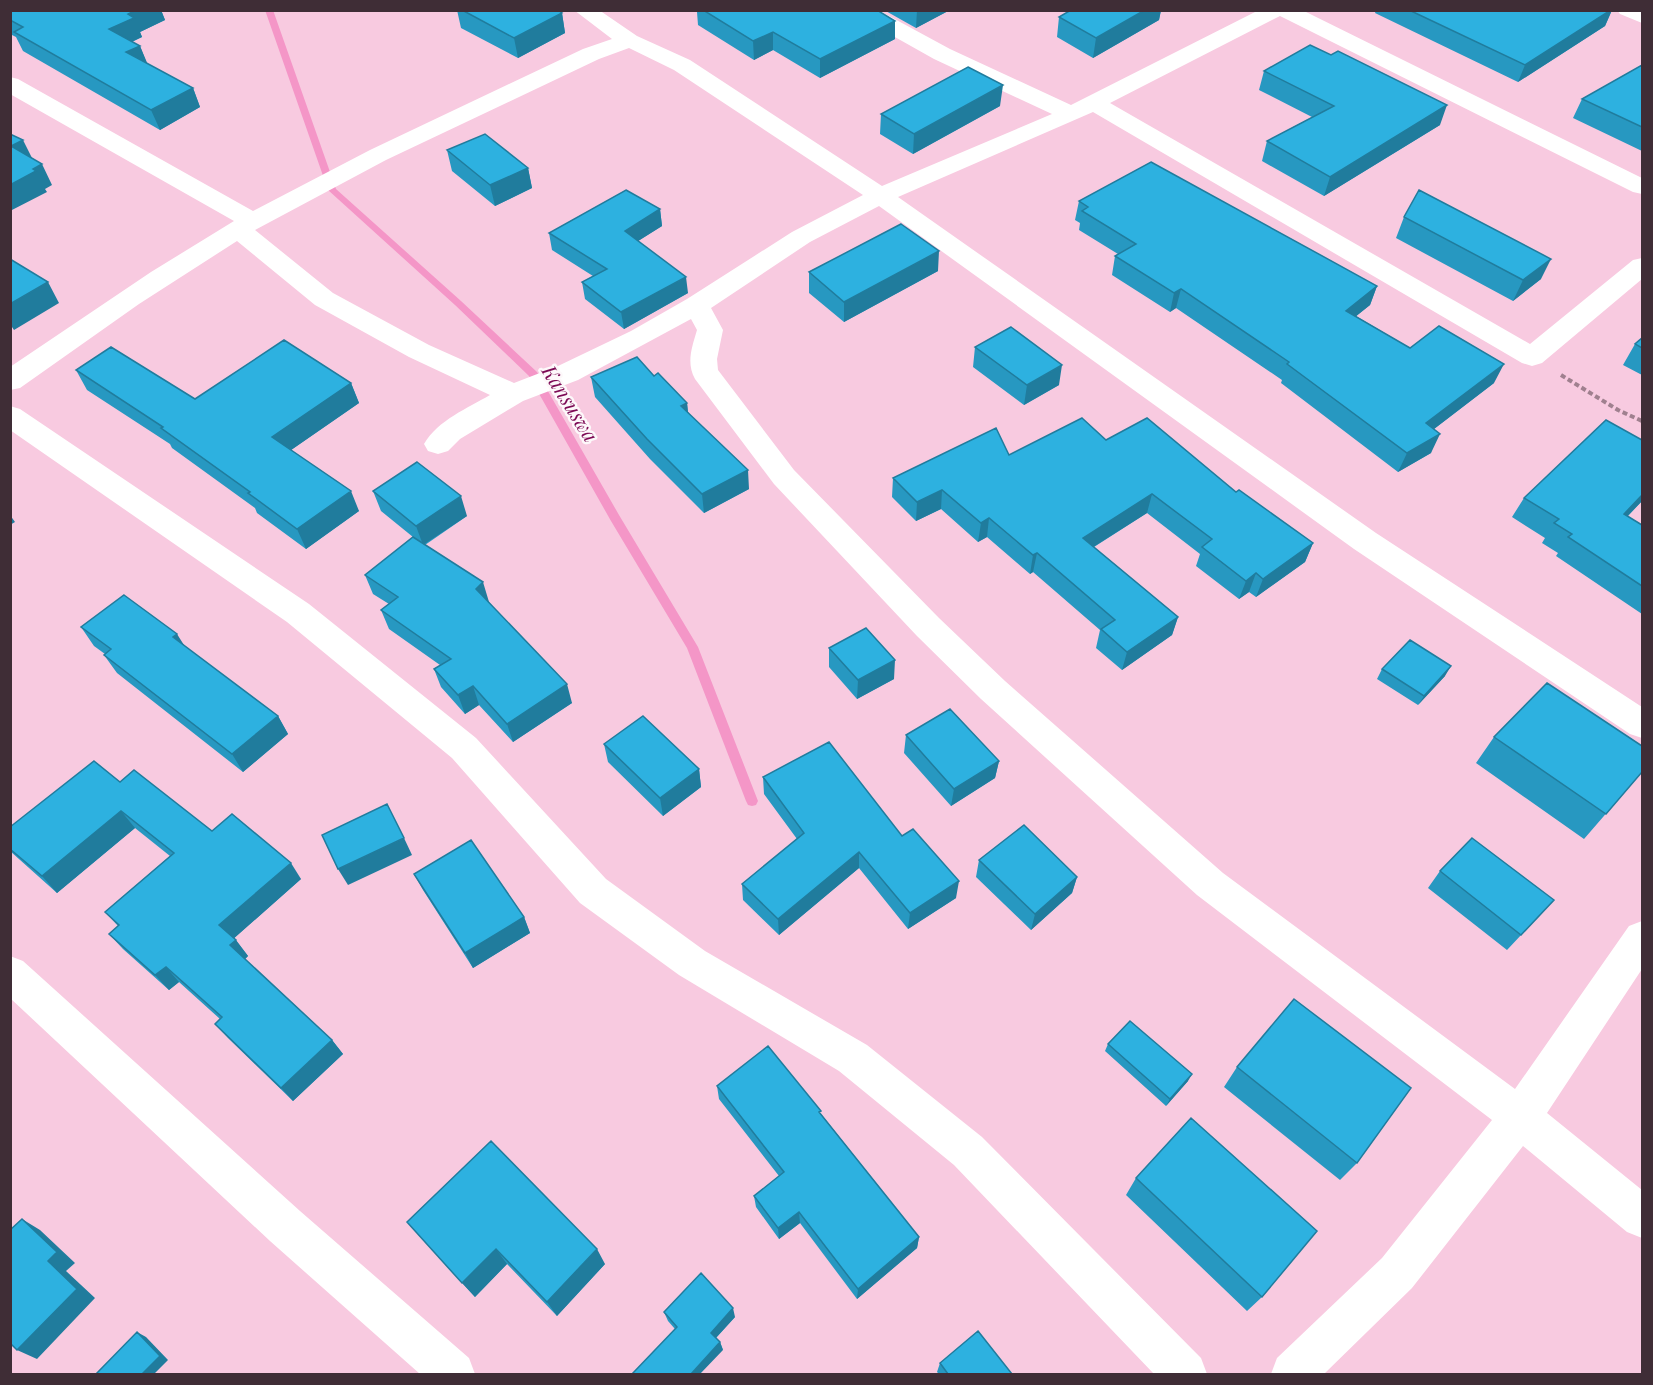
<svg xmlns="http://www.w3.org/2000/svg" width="1653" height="1385" font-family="'Playfair Display',serif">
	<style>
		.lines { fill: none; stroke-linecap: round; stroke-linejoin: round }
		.stream { fill: #f496c7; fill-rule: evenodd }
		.path { stroke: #a0808f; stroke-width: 4; stroke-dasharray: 5 3; stroke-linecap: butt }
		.street { fill: #fff; fill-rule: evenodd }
		.wall { fill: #2798c1 }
		.shaded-wall { fill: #207c9d }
		.building { fill: #2db1e0; stroke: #207c9d; stroke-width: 1.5 }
		.labels { text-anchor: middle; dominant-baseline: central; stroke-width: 5; stroke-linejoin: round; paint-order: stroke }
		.water-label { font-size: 20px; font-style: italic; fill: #7c0a55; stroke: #fdf8fa }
	</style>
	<rect width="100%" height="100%" fill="#f8cae0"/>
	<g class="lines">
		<path class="stream" d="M 265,10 L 273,10 L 336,189 L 461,301 L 537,372 L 619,515 L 698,647 L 758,801 L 756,805 L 752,806 L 748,805 L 746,801 L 687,648 L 611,521 L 529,376 L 455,305 L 328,190 Z"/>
		<path class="path" d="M 1561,375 L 1618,410 L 1642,421"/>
		<path class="street" d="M 574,10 L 599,10 L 637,36 L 690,60 L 882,186 L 1052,114 L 934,59 L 854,14 L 851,10 L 878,10 L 950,49 L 1071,105 L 1259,10 L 1302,10 L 1642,178 L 1642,194 L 1633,192 L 1280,16 L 1110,103 L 1530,344 L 1633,260 L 1642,258 L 1642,279 L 1542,363 L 1532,366 L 1522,363 L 1093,112 L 898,197 L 1376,533 L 1642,707 L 1642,738 L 1630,734 L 1354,549 L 879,206 L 810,242 L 711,308 L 723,330 L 717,359 L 718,370 L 794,470 L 939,618 L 1005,681 L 1223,873 L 1515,1089 L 1629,926 L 1642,921 L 1642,969 L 1547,1113 L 1642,1190 L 1642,1238 L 1627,1232 L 1523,1146 L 1412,1288 L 1324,1374 L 1271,1374 L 1277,1358 L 1382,1258 L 1492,1120 L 1197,895 L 981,699 L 917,636 L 774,484 L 695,379 C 686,363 692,347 697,330 L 691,319 L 578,380 L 523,401 L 460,439 L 448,451 L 438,454 L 428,451 L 424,444 C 438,420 468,408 490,395 L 409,357 L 315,305 L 237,241 L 139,304 L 20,388 L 10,390 L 10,367 L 151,272 L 234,221 L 10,94 L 10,77 L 18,79 L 253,211 L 370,150 L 583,49 L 612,39 ZM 629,48 L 674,70 L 863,195 L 792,232 L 687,299 L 631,331 L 558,366 L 514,383 L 429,345 L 333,293 L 255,230 L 386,160 L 599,59 Z
			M 1617,10 L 1642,10 L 1642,23 L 1620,14 Z
			M 10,406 L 20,409 L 309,604 L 476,738 L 606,879 L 705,951 L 867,1045 L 982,1137 L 1201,1358 L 1207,1374 L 1154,1374 L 954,1165 L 839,1071 L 679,975 L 580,903 L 452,758 L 287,622 L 10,430 Z
			M 10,956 L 23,961 L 300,1211 L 469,1358 L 475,1374 L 420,1374 L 270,1241 L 10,998 Z"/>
	</g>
	<path class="wall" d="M 10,10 L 161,10 L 165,20 L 140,32 L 142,37 L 132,42 L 140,46 L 147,64 L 193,88 L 200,107 L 160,130 L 23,51 L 16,37 L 10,34 Z
		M 457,10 L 558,10 L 562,13 L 565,33 L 518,58 L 461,28 Z
		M 694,10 L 877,10 L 895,39 L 820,78 L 773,50 L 754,60 L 698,25 L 697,12 Z
		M 884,10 L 950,10 L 916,28 Z
		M 1071,10 L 1161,10 L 1159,20 L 1093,58 L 1057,37 L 1059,17 Z
		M 1376,10 L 1612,10 L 1605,26 L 1518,82 L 1375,13 Z
		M 1331,55 L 1440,125 L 1324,196 L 1262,161 L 1267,141 L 1312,117 L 1259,90 L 1264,71 Z
		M 1642,65 L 1642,151 L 1573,118 L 1582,99 Z
		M 1000,106 L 913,154 L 880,134 L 881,114 Z
		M 447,150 L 528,168 L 532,188 L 495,206 L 452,171 Z
		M 1079,201 L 1377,286 L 1370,305 L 1356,316 L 1410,348 L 1494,383 L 1434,429 L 1431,453 L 1398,472 L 1281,383 L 1282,380 L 1176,308 L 1170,312 L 1112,275 L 1115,256 L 1118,254 L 1079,230 L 1080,223 L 1075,220 Z
		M 660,209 L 662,226 L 638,241 L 688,293 L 624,329 L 585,299 L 582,282 L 593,276 L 552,250 L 549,233 Z
		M 1404,217 L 1541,279 L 1513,301 L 1396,238 Z
		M 938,271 L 844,322 L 809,293 L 809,272 Z
		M 1642,338 L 1642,375 L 1623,365 L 1635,344 Z
		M 975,347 L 1059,385 L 1024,405 L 973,367 Z
		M 76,370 L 195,399 L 351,383 L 359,403 L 291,450 L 359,511 L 306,549 L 257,513 L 255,508 L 172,448 L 170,444 L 87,390 Z
		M 654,376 L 687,403 L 688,412 L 749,489 L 704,513 L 650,459 L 595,397 L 591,377 Z
		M 1106,440 L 1236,492 L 1313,543 L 1305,562 L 1256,597 L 1249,592 L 1239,599 L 1196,566 L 1200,554 L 1147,513 L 1094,547 L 1178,617 L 1172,635 L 1122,670 L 1096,648 L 1100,630 L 1033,572 L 1030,574 L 987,537 L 978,542 L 941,509 L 916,521 L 892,497 L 893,478 L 1009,455 Z
		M 373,491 L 467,516 L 425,545 L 489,602 L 572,703 L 513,742 L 479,705 L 465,714 L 441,687 L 434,669 L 440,665 L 389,629 L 381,610 L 389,604 L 373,594 L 365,575 L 413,537 L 381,511 Z
		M 1524,498 L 1642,501 L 1628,516 L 1642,525 L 1642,614 L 1556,556 L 1558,553 L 1542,543 L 1545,538 L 1512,517 Z
		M 81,627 L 184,646 L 278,716 L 288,734 L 243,772 L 117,673 L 104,655 L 105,654 L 94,646 Z
		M 829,648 L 894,679 L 857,699 L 829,667 Z
		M 1382,669 L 1445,676 L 1418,705 L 1377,679 Z
		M 906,735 L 999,761 L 995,778 L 951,806 L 904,753 Z
		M 1494,737 L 1642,772 L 1584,839 L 1476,763 Z
		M 604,744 L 699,769 L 701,787 L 663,816 L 608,762 Z
		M 763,777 L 902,836 L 956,898 L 908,929 L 859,868 L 779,935 L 743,900 L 742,884 L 797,839 L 764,794 Z
		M 120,782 L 301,879 L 234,938 L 248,956 L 245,959 L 332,1040 L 343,1054 L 293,1101 L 228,1038 L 215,1024 L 220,1019 L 179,982 L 169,990 L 123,949 L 109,934 L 118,926 L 105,912 L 170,856 L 135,828 L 57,893 L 10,851 L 10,827 Z
		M 979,860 L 1077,877 L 1072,893 L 1031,930 L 976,877 Z
		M 1440,871 L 1539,916 L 1507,950 L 1428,888 Z
		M 414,874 L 524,917 L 530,933 L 473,968 L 423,890 Z
		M 1108,1044 L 1188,1081 L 1166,1106 L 1105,1051 Z
		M 1237,1067 L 1357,1163 L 1340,1180 L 1224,1087 Z
		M 717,1086 L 821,1114 L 919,1237 L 917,1248 L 857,1299 L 800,1223 L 779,1239 L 756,1207 L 754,1196 L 779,1176 L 719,1099 Z
		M 1136,1178 L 1262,1297 L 1247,1311 L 1126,1195 Z
		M 407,1222 L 605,1264 L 557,1316 L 507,1264 L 475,1297 Z
		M 664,1312 L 735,1317 L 716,1338 L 720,1342 L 723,1350 L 675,1329 L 668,1321 Z
		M 940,1363 L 1012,1374 L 939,1374 L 937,1372 Z"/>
	<path class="shaded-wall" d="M 136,10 L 161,10 L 165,20 L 140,32 L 142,37 L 118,48 L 109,29 L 128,14 Z
		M 917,10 L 950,10 L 916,28 Z
		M 1145,10 L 1161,10 L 1159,20 L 1093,58 L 1096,38 Z
		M 1611,10 L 1612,10 L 1605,26 L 1518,82 L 1525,65 Z
		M 562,13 L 565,33 L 518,58 L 514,38 Z
		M 895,21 L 895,39 L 820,78 L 820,59 Z
		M 773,32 L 773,50 L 754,60 L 753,41 Z
		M 140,46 L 148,65 L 126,52 Z
		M 1003,85 L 1000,106 L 913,154 L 914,134 Z
		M 193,88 L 200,107 L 160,130 L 151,110 Z
		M 1447,105 L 1440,125 L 1324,196 L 1330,177 Z
		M 23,140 L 33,160 L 11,146 Z
		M 42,164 L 52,185 L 45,189 L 47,192 L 10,211 L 10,185 L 33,169 Z
		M 528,168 L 532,188 L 495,206 L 490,185 Z
		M 660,209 L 662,226 L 627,248 L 625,231 Z
		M 939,251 L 938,271 L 844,322 L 844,302 Z
		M 1551,259 L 1541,279 L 1513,301 L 1523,280 Z
		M 686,277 L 688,293 L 624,329 L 621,312 Z
		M 48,282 L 59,303 L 14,330 L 10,324 L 10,304 Z
		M 1377,286 L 1370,305 L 1339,330 L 1346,311 Z
		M 1181,289 L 1176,308 L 1170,312 L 1174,293 Z
		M 1504,364 L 1494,383 L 1417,442 L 1426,423 Z
		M 1062,365 L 1059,385 L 1024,405 L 1027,385 Z
		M 351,383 L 359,403 L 281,457 L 272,437 Z
		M 687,403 L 689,423 L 681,406 Z
		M 1440,434 L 1431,453 L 1398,472 L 1407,453 Z
		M 748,470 L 749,489 L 704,513 L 702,494 Z
		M 942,490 L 941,509 L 916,521 L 917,502 Z
		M 351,491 L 359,511 L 306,549 L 297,529 Z
		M 1152,494 L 1147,513 L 1079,556 L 1083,538 Z
		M 1642,495 L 1642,501 L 1611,533 L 1624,514 Z
		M 461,496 L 467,516 L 423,545 L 416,526 Z
		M 10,515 L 15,522 L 10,525 Z
		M 989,518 L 987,537 L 978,542 L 981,523 Z
		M 1313,543 L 1305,562 L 1256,597 L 1263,579 Z
		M 1037,553 L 1033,572 L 1030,574 L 1033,555 Z
		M 1256,573 L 1249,592 L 1239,599 L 1246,581 Z
		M 483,582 L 489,602 L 482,608 L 476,589 Z
		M 1178,617 L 1172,635 L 1122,670 L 1127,652 Z
		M 177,634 L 189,653 L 173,637 Z
		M 895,660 L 894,679 L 857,699 L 858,680 Z
		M 1451,666 L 1445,676 L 1418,705 L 1424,696 Z
		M 567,684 L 572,703 L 513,742 L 507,724 Z
		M 473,686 L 479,705 L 465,714 L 458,695 Z
		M 278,716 L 288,734 L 243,772 L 232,754 Z
		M 999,761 L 995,778 L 951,806 L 954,789 Z
		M 699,769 L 701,787 L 663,816 L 660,798 Z
		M 121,811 L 135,828 L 57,893 L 42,876 Z
		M 404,838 L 412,855 L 348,885 L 338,869 Z
		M 859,852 L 859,868 L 779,935 L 778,919 Z
		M 291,863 L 301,879 L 231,941 L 219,925 Z
		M 1077,877 L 1072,893 L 1031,930 L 1035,914 Z
		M 959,881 L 956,898 L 908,929 L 910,913 Z
		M 524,917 L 530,933 L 473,968 L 465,953 Z
		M 236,940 L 248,956 L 243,961 L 230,945 Z
		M 166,967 L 179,982 L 169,990 L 155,975 Z
		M 332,1040 L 343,1054 L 293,1101 L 281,1088 Z
		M 1192,1074 L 1188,1081 L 1166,1106 L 1170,1099 Z
		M 799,1212 L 800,1223 L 779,1239 L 778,1228 Z
		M 22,1219 L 40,1230 L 75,1263 L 66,1271 L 95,1298 L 37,1359 L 17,1350 L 48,1261 Z
		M 919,1237 L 917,1248 L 857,1299 L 858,1289 Z
		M 496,1249 L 507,1264 L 475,1297 L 462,1283 Z
		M 597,1249 L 605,1264 L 557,1316 L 547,1302 Z
		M 733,1308 L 735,1317 L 713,1341 L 711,1333 Z
		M 137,1332 L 146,1337 L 168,1360 L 154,1374 L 142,1374 Z
		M 720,1342 L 723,1350 L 700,1374 L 691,1374 Z"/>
	<path class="building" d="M 10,10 L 136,10 L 128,14 L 134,18 L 109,29 L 140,46 L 126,52 L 193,88 L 151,110 L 14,32 L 23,27 L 10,20 Z
		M 462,10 L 558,10 L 562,13 L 514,38 Z
		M 703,10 L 877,10 L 895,21 L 820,59 L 773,32 L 753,41 Z
		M 1071,10 L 1145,10 L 1096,38 L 1059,17 Z
		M 1409,10 L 1611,10 L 1525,65 Z
		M 1310,45 L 1331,55 L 1338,51 L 1447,105 L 1330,177 L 1267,141 L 1334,106 L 1264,71 Z
		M 1642,65 L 1642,127 L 1582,99 Z
		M 968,67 L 1003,85 L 914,134 L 881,114 Z
		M 10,134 L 23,140 L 11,146 L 42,164 L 33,169 L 36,171 L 10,185 Z
		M 485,134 L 528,168 L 490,185 L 447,150 Z
		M 1151,162 L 1377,286 L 1346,311 L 1410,348 L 1439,326 L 1504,364 L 1426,423 L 1440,434 L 1407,453 L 1287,364 L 1289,362 L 1181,289 L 1174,293 L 1115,256 L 1136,244 L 1082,211 L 1088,207 L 1079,201 Z
		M 626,190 L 660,209 L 625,231 L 686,277 L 621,312 L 582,282 L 607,269 L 549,233 Z
		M 1419,190 L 1551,259 L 1523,280 L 1404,217 Z
		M 901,224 L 939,251 L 844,302 L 809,272 Z
		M 10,259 L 48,282 L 10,304 Z
		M 1011,327 L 1062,365 L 1027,385 L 975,347 Z
		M 1642,338 L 1642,348 L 1635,344 Z
		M 284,340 L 351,383 L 272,437 L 351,491 L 297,529 L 248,493 L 250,492 L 161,428 L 163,427 L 76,370 L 111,347 L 195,399 Z
		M 637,357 L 654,376 L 658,373 L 687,403 L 681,406 L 748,470 L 702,494 L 647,439 L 591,377 Z
		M 1082,418 L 1106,440 L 1147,418 L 1236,492 L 1239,490 L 1313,543 L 1263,579 L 1256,573 L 1246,581 L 1202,547 L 1212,539 L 1152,494 L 1083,538 L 1178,617 L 1127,652 L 1101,629 L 1115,620 L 1037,553 L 1033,555 L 989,518 L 981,523 L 942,490 L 917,502 L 893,478 L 996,428 L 1009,455 Z
		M 1606,420 L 1642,440 L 1642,495 L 1624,514 L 1642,525 L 1642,586 L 1568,537 L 1572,534 L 1554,523 L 1559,519 L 1524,498 Z
		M 417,462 L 461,496 L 416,526 L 373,491 Z
		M 413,537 L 483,582 L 476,589 L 567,684 L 507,724 L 473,686 L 458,695 L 434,669 L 451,659 L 381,610 L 398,597 L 365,575 Z
		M 124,595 L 177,634 L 173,637 L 278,716 L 232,754 L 104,655 L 111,649 L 81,627 Z
		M 866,628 L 895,660 L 858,680 L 829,648 Z
		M 1410,640 L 1451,666 L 1424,696 L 1382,669 Z
		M 1547,683 L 1642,746 L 1642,772 L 1606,814 L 1494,737 Z
		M 950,709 L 999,761 L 954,789 L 906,735 Z
		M 643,716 L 699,769 L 660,798 L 604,744 Z
		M 829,742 L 902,836 L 913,829 L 959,881 L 910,913 L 859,852 L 778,919 L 742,884 L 804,833 L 763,777 Z
		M 94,761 L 120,782 L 134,770 L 212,831 L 232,814 L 291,863 L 219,925 L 236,940 L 230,945 L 332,1040 L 281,1088 L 215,1024 L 222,1017 L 166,967 L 155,975 L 109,934 L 119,925 L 105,912 L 174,853 L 121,811 L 42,876 L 10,849 L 10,827 Z
		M 387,804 L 404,838 L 338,869 L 322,835 Z
		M 1024,825 L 1077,877 L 1035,914 L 979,860 Z
		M 1472,838 L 1554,900 L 1521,935 L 1440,871 Z
		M 471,840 L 524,917 L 465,953 L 414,874 Z
		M 1294,999 L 1411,1088 L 1357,1163 L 1237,1067 Z
		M 1130,1021 L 1192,1074 L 1170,1099 L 1108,1044 Z
		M 768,1046 L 821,1111 L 819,1112 L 919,1237 L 858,1289 L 799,1212 L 778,1228 L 754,1196 L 784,1172 L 717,1086 Z
		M 1191,1118 L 1317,1231 L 1262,1297 L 1136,1178 Z
		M 491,1141 L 597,1249 L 547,1302 L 496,1249 L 462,1283 L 407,1222 Z
		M 22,1219 L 57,1252 L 48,1261 L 77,1289 L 17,1350 L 10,1343 L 10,1230 Z
		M 701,1273 L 733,1308 L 711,1333 L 720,1342 L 691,1374 L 632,1374 L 677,1327 L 664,1312 Z
		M 978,1331 L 1012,1374 L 948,1374 L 940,1363 Z
		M 137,1332 L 160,1356 L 142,1374 L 96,1374 Z"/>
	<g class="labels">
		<g class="water-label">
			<text transform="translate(571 403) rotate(58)">Kansuswa</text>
		</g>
	</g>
	<rect width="1653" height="1385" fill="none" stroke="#3f2d36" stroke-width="24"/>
</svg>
